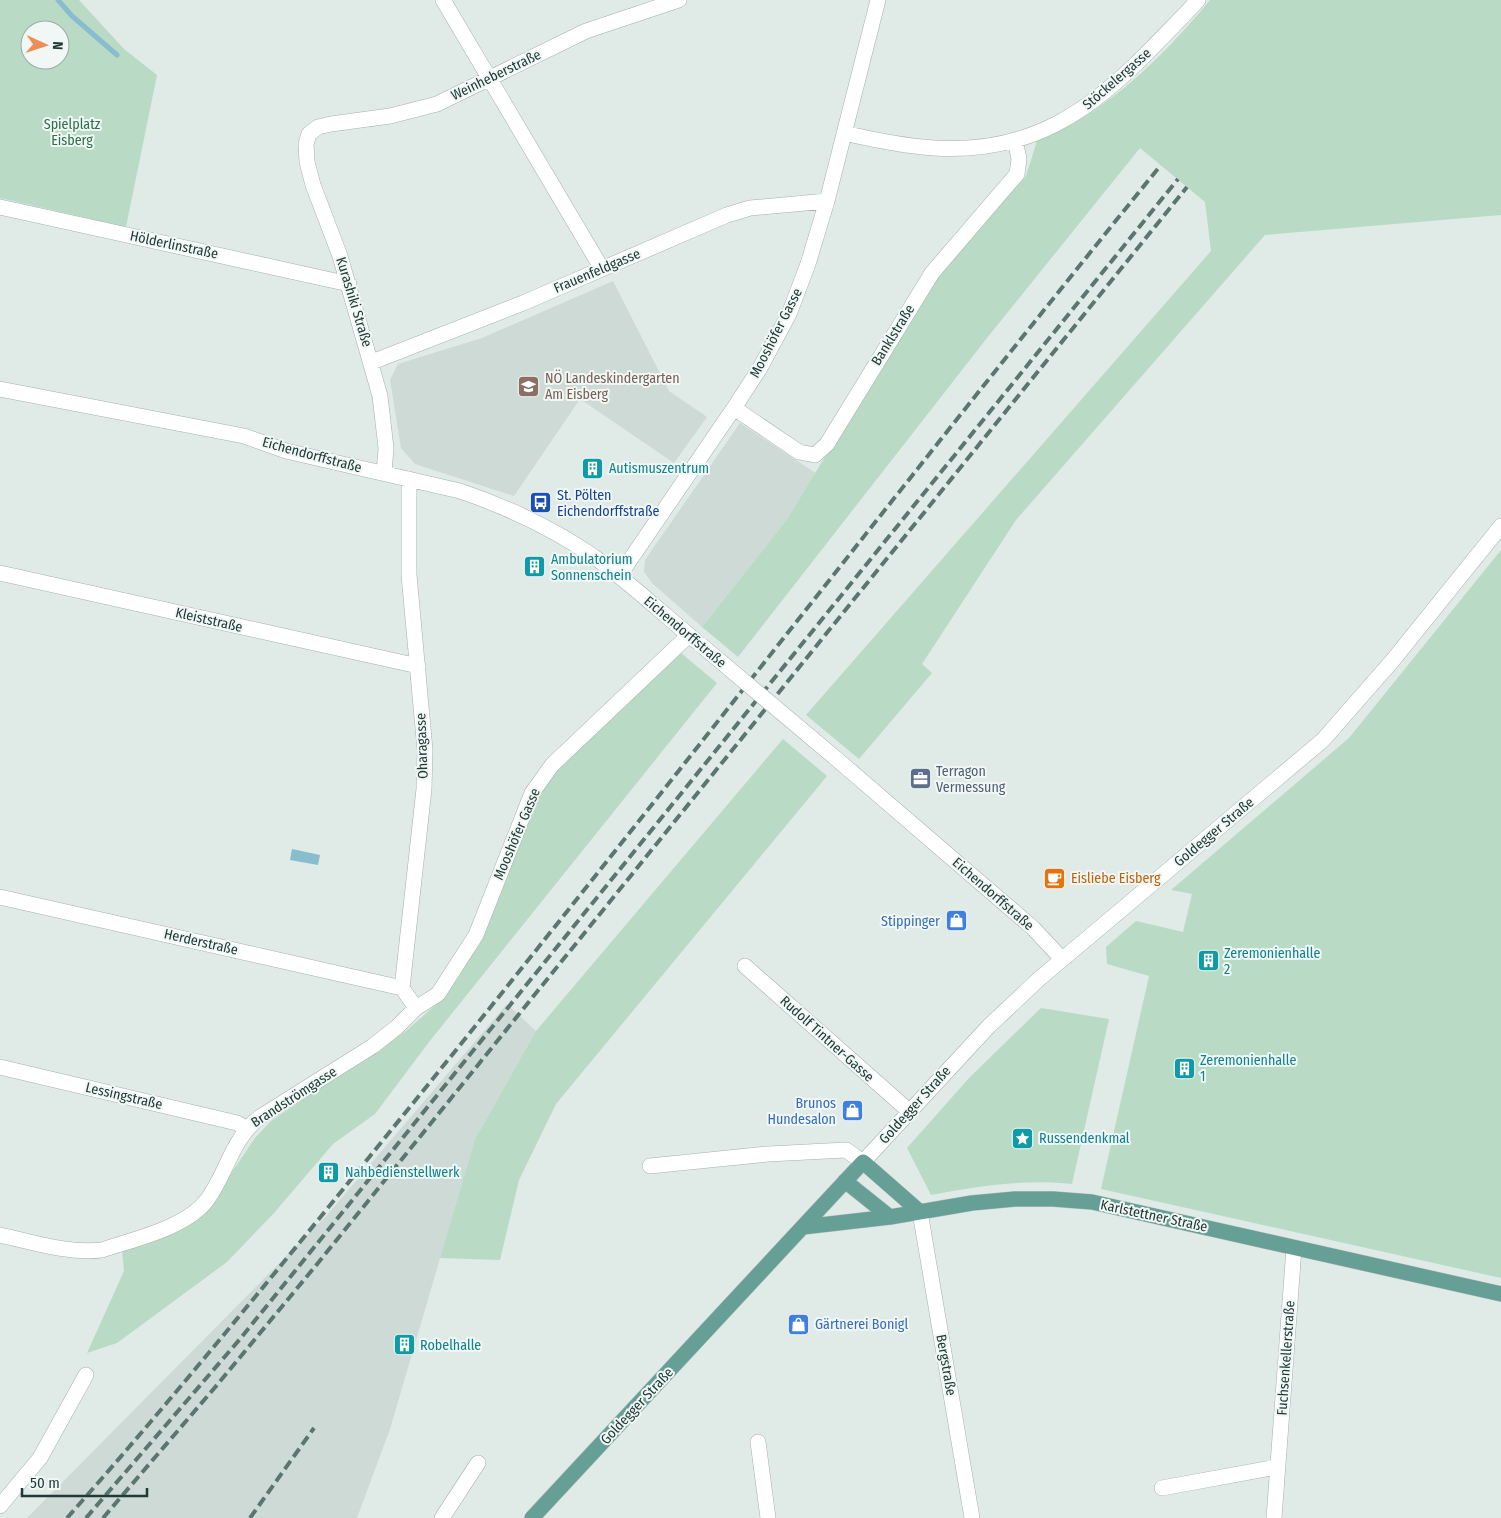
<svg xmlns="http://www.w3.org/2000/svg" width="1501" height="1518" font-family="'Fira Sans Condensed',sans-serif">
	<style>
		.built { fill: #cedad6 }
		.green { fill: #b9dbc5; fill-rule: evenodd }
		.water { fill: #88bdce }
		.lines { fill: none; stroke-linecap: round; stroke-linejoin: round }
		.stream { stroke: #88bdce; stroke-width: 5 }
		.minor-casing { stroke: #a3b2ae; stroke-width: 16 }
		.major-casing { stroke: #bcc4c3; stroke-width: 16 }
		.minor { stroke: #fff; stroke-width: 15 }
		.major { stroke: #659f95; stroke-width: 15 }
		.rail { stroke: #5b7671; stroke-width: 4; stroke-dasharray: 10 5; stroke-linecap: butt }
		.minor-bridge-casing { stroke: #a3b2ae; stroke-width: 16; stroke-linecap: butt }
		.minor-bridge { stroke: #fff; stroke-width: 15 }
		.labels { text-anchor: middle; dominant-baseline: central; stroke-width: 4; stroke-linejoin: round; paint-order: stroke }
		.street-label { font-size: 14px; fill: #213a36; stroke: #f0f7f4 }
		.park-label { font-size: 14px; fill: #2c6f4d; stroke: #f0f7f4 }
		.education-label { font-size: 14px; fill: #785e54; stroke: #f0f7f4; text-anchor: start }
		.culture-label { font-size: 14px; fill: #0d838f; stroke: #f0f7f4; text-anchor: start }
		.transit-label { font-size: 14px; fill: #164399; stroke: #f0f7f4; text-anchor: start }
		.service-label { font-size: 14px; fill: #4e5e75; stroke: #f0f7f4; text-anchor: start }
		.food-label { font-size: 14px; fill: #c56008; stroke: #f0f7f4; text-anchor: start }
		.shop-label { font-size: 14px; fill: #366cbe; stroke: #f0f7f4; text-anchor: end }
	</style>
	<rect width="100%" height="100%" fill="#e0eae7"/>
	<path class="built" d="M 613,281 L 669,391 L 707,417 L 674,463 L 580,399 L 514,496 L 415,464 L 401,448 L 390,380 L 398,364 L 482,338 Z
		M 740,423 L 817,474 L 788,518 L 702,627 L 653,584 L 644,572 L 645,560 Z
		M 507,1004 L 536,1031 L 475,1139 L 390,1429 L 357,1518 L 27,1518 L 327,1215 Z"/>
	<path class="green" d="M 0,0 L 79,0 L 124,49 L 157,75 L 126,227 L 0,198 ZM 30,30 L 60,30 L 60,60 L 30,60 Z
		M 1210,0 L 1501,0 L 1501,215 L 1265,235 L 1016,520 L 922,664 L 932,673 L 859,759 L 806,715 L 1211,251 L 1205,202 L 1140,148 L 987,338 L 738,657 L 702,627 L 788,518 L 898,336 L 936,278 L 1026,176 L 1037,141 C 1106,113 1163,57 1210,0 Z
		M 1501,550 L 1501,1278 L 1101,1189 L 1149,976 L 1107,964 L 1106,947 L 1136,921 L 1183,932 L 1192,894 L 1171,890 L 1349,738 Z
		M 681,653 L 717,683 L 429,1042 L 375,1114 L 333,1144 L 274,1213 L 227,1262 L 117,1343 L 87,1353 L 124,1271 L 122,1250 L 207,1209 L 255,1138 L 271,1121 L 406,1031 L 441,1000 L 535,795 L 559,765 Z
		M 783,739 L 827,776 L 556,1104 L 519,1180 L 500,1260 L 440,1258 L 475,1139 L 536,1031 Z
		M 1041,1008 L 1109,1019 L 1072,1184 C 1024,1179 979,1186 931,1195 L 907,1148 L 969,1078 Z"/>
	<path class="water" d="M 292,849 L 320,855 L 318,865 L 290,860 Z"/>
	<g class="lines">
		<path class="stream" d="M 58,0 L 72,16 L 117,55"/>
		<defs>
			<path id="minor" d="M 443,0 L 602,269
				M 844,133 C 874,140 904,146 934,148 C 1030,154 1090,112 1153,47 C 1168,31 1184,16 1198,0
				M 0,207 L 349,284
				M 372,362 L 523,303 L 727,215 L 750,208 L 827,201
				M 0,389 L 244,436 L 286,451 L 460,491 C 507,507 552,528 593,556 C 629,582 662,613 696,641
				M 734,408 L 799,452 L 815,455 L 827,444 L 932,273 L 1017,174 L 1019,159 L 1015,140
				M 384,473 L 386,448 L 380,396 L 340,256 L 313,185 L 307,162 L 306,144 L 309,134 L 318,127 L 331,124 L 390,116 L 437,104 L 586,31 L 679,0
				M 409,479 L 409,575 L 425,750 L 424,789 L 402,988 L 416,1008
				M 0,573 L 418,666
				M 619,576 L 734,408 L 760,368 L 789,314 L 808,264 L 827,201 L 878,0
				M 839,761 L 1033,928 L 1062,959
				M 0,897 L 402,988
				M 745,966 L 909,1111
				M 0,1067 L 237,1123 L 246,1128
				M 650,1166 L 768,1154 L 846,1150 L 863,1162 L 989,1026 L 1039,979 L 1323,740 L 1393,660 L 1501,526
				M 920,1212 L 972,1518
				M 0,1235 C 33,1242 68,1254 102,1250 C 134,1239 186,1228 207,1200 C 228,1171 231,1140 260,1117 L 373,1046 L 397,1027 L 416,1008 L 438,994 L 476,935 L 532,793 L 552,765 L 689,635
				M 758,1442 L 768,1518
				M 1162,1488 L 1277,1467
				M 0,1506 L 40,1458 L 86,1375
				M 442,1518 L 478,1463
				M 1274,1518 L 1294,1248"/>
			<path id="major" d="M 845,1181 L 890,1217
				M 803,1227 L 890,1217 L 972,1203 L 1015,1199 L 1053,1199 L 1092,1202 L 1501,1294
				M 532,1518 L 863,1162 L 920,1212"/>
		</defs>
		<use href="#minor" class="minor-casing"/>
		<use href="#major" class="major-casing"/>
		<use href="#minor" class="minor"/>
		<use href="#major" class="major"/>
		<path class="rail" d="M 67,1518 C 187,1383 300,1242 414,1102 C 666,791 909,475 1161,165
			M 86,1518 L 240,1339 L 1178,179
			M 103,1518 L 217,1385 L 318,1263 L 1187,187
			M 250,1518 L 314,1428"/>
		<defs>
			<path id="minor-bridge" d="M 701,645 L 839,761"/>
		</defs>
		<use href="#minor-bridge" class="minor-bridge-casing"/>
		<use href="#minor-bridge" class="minor-bridge"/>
	</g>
	<defs>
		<symbol id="school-square" viewBox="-11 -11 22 22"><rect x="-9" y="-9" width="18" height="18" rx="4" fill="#8d6e63" stroke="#f0f7f4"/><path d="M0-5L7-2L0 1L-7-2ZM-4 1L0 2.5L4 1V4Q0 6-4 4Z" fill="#fff"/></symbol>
		<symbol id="building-square" viewBox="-11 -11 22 22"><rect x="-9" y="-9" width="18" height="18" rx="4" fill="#0f9aa8" stroke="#f0f7f4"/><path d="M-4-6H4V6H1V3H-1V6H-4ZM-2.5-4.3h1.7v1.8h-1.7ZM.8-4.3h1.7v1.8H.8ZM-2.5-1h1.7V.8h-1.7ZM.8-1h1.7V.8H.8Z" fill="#fff"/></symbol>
		<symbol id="bus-square" viewBox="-11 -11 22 22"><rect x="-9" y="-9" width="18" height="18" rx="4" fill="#1a4fb4" stroke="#f0f7f4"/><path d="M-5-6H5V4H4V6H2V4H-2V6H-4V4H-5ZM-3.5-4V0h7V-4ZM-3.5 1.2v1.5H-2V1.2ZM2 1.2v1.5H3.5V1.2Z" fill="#fff"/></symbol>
		<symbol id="office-square" viewBox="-11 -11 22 22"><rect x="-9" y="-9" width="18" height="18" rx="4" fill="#5c6f8a" stroke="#f0f7f4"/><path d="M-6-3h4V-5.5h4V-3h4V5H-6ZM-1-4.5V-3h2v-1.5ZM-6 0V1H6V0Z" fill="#fff"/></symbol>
		<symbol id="cafe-square" viewBox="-11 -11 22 22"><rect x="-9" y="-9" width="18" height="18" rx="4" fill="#e8710a" stroke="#f0f7f4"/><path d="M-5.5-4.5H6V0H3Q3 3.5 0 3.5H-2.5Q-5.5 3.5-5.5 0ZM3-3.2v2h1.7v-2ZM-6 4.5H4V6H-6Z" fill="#fff"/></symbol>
		<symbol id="shop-square" viewBox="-11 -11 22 22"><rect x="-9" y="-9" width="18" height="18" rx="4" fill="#3f7fe0" stroke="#f0f7f4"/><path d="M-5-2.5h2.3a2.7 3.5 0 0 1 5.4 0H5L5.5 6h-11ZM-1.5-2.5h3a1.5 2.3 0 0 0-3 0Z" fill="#fff"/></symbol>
		<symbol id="sight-square" viewBox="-11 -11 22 22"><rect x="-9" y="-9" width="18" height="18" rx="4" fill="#0f9aa8" stroke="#f0f7f4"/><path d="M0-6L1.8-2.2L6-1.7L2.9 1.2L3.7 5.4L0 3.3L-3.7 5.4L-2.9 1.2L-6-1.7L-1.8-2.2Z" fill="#fff"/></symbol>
	</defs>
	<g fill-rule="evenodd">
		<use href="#school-square" x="516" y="374" width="25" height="25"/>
		<use href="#building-square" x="580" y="456" width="25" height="25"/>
		<use href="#bus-square" x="528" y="490" width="25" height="25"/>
		<use href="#building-square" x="522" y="554" width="25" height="25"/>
		<use href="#office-square" x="908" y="766" width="25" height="25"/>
		<use href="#cafe-square" x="1042" y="866" width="25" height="25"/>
		<use href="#shop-square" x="944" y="908" width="25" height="25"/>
		<use href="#building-square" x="1196" y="948" width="25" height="25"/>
		<use href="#building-square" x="1172" y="1056" width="25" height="25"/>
		<use href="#shop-square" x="840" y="1098" width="25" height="25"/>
		<use href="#sight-square" x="1010" y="1126" width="25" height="25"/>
		<use href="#building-square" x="316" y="1160" width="25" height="25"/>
		<use href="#shop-square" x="786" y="1312" width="25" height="25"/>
		<use href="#building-square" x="392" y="1332" width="25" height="25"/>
	</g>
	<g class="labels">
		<g class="street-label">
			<text transform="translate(496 75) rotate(-26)">Weinheberstraße</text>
			<text transform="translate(1117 79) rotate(-41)">Stöckelergasse</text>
			<text transform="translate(174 245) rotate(12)">Hölderlinstraße</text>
			<text transform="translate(597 271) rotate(-23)">Frauenfeldgasse</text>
			<text transform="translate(354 302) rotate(73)">Kurashiki Straße</text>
			<text transform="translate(776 333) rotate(-63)">Mooshöfer Gasse</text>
			<text transform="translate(893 335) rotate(-58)">Banklstraße</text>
			<text transform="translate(312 455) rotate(15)">Eichendorffstraße</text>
			<text transform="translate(209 620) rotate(13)">Kleiststraße</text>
			<text transform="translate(685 632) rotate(40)">Eichendorffstraße</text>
			<text transform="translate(422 746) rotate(-92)">Oharagasse</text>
			<text transform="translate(1214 832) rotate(-40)">Goldegger Straße</text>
			<text transform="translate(517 834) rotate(-67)">Mooshöfer Gasse</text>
			<text transform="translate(993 894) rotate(41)">Eichendorffstraße</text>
			<text transform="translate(201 942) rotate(13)">Herderstraße</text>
			<text transform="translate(827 1039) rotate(42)">Rudolf Tintner-Gasse</text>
			<text transform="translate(124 1096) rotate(13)">Lessingstraße</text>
			<text transform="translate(294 1097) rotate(-33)">Brandströmgasse</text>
			<text transform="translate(915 1105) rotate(-48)">Goldegger Straße</text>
			<text transform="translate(1154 1216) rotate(12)">Karlstettner Straße</text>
			<text transform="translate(1286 1358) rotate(-86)">Fuchsenkellerstraße</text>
			<text transform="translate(946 1365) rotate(80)">Bergstraße</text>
			<text transform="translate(637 1406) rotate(-47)">Goldegger Straße</text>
		</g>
		<g class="park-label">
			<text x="72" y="124">Spielplatz<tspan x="72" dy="16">Eisberg</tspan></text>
		</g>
		<g class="education-label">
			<text x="545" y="378">NÖ Landeskindergarten<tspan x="545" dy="16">Am Eisberg</tspan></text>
		</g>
		<g class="culture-label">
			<text x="609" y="468">Autismuszentrum</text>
			<text x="551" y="559">Ambulatorium<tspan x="551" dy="16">Sonnenschein</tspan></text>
			<text x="1224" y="953">Zeremonienhalle<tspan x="1224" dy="16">2</tspan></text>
			<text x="1200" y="1060">Zeremonienhalle<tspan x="1200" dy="16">1</tspan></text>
			<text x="1039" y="1138">Russendenkmal</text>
			<text x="345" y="1172">Nahbedienstellwerk</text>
			<text x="420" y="1345">Robelhalle</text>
		</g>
		<g class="transit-label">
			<text x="557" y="495">St. Pölten<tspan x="557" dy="16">Eichendorffstraße</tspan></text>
		</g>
		<g class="service-label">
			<text x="936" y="771">Terragon<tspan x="936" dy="16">Vermessung</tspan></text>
		</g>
		<g class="food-label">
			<text x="1071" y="878">Eisliebe Eisberg</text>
		</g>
		<g class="shop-label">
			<text x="940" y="921">Stippinger</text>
			<text x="836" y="1103">Brunos<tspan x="836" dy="16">Hundesalon</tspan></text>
			<text x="815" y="1324" text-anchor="start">Gärtnerei Bonigl</text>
		</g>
	</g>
	<g transform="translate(45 45) rotate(93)"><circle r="24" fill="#f0f7f4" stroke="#9daba8"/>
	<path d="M0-4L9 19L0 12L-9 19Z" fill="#ee8c5a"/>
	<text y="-8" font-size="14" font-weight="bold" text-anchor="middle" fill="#213a36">N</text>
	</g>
	<path d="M22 1488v8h125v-8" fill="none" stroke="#213a36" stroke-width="2.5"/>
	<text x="30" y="1488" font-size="15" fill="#213a36" stroke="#f0f7f4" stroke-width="4" paint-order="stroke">50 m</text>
</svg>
